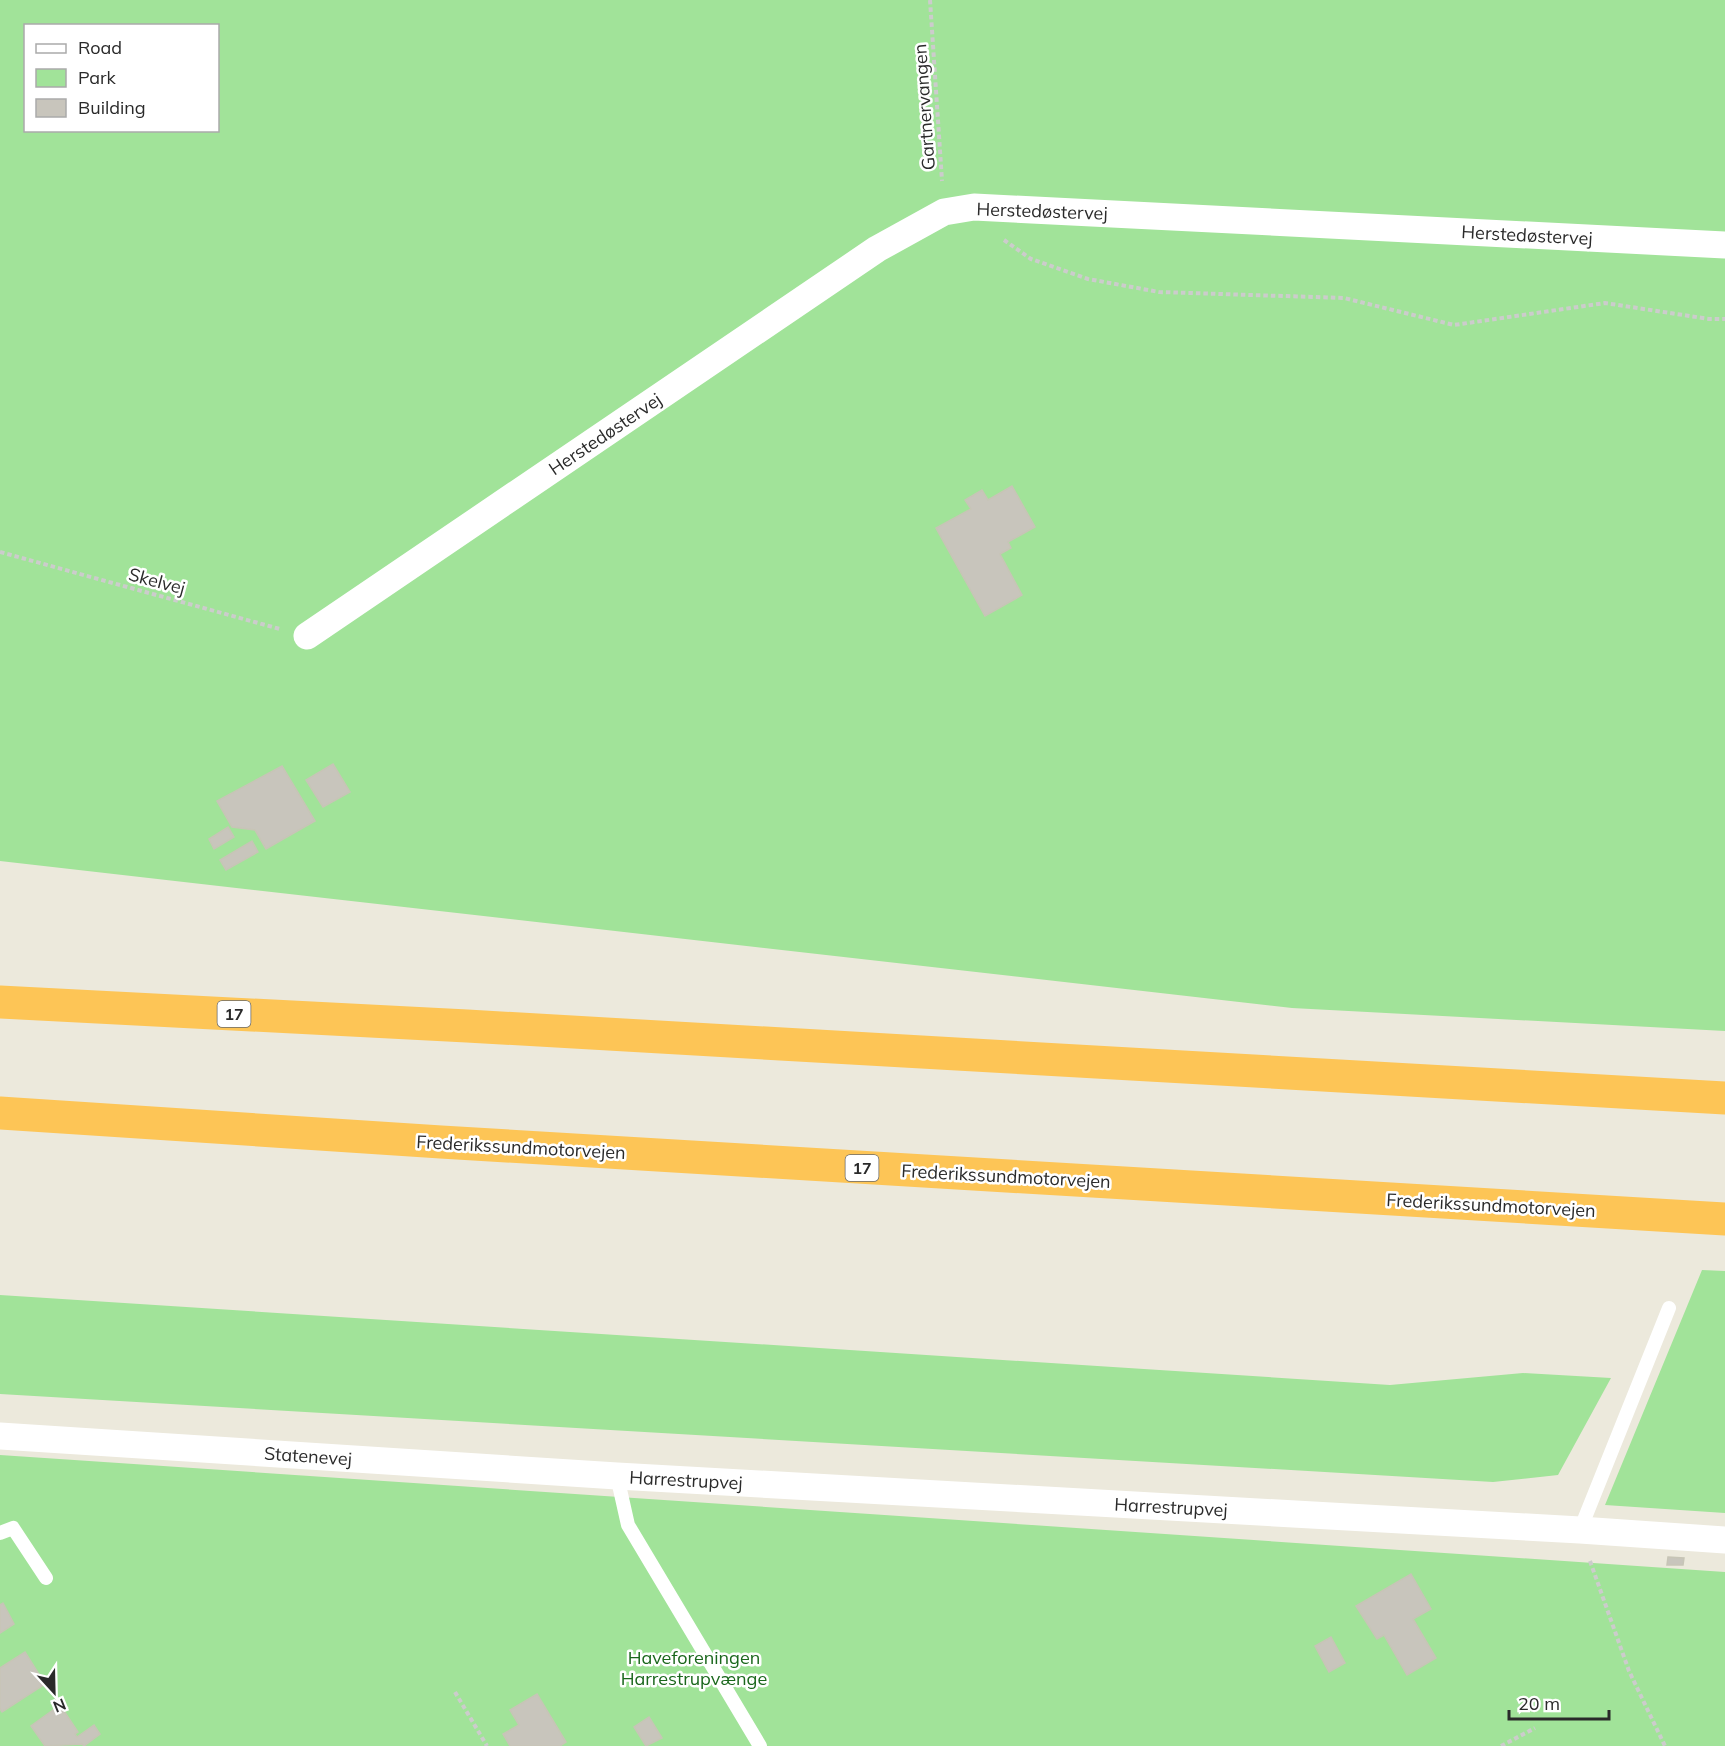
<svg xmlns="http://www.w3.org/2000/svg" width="1725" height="1746" font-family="Mulish,sans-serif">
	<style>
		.green { fill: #a1e399; fill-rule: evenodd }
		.building { fill: #c8c5bc; stroke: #c7c5b6; stroke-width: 1.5 }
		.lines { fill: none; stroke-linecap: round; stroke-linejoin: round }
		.path { stroke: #ccc; stroke-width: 4; stroke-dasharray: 4.5 3; stroke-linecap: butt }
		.lane { stroke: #fff; stroke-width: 14 }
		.street { stroke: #fff; stroke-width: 27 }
		.highway { stroke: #fdc556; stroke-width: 33 }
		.labels { text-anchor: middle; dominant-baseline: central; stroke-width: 5; stroke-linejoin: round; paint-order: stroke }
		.shield { fill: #fff; stroke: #6a6a6a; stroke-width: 1.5 }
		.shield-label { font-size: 16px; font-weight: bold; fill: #2a2a2a }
		.street-label { font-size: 18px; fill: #2a2a2a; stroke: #fff }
		.park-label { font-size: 18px; fill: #1a671c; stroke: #fff }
	</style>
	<rect width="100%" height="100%" fill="#ece9dc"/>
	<path class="green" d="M 0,0 L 1725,0 L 1725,1031 L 1292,1008 L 0,861 ZM 26,26 L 218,26 L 218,130 L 26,130 Z
		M 1702,1270 L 1725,1271 L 1725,1513 L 1605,1505 Z
		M 0,1295 L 1390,1385 L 1523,1373 L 1611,1378 L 1558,1475 L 1493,1482 L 0,1394 Z
		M 0,1455 L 1725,1572 L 1725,1746 L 0,1746 Z"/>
	<path class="building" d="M 1012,486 L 1035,527 L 1008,542 L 1011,548 L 1000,554 L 1022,595 L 985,616 L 936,528 L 971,509 L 965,500 L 982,490 L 988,500 Z
		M 333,764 L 350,792 L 323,807 L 306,780 Z
		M 282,766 L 315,821 L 266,849 L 255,830 L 232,827 L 217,801 Z
		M 228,827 L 234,837 L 214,849 L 209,839 Z
		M 252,841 L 258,852 L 226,870 L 220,860 Z
		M 1668,1557 L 1684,1558 L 1683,1565 L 1667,1565 Z
		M 1411,1574 L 1431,1609 L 1413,1619 L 1436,1658 L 1407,1675 L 1384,1635 L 1377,1639 L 1356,1606 Z
		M 3,1603 L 14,1624 L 0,1633 L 0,1605 Z
		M 1331,1637 L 1345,1663 L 1329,1672 L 1315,1646 Z
		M 25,1652 L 45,1684 L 2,1712 L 0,1709 L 0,1668 Z
		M 537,1694 L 566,1742 L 560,1746 L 510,1746 L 503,1734 L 519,1725 L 510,1710 Z
		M 60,1705 L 78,1732 L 75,1734 L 77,1737 L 94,1725 L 100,1734 L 84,1746 L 82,1744 L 45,1746 L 31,1726 Z
		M 649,1717 L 662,1738 L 646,1746 L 634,1727 Z"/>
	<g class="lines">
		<path class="path" d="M 930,0 L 942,181
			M 1004,240 L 1031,259 L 1088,279 L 1159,292 L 1344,298 L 1454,325 L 1605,303 L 1709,319 L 1725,319
			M 0,552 L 280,629
			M 1590,1561 L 1629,1671 L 1665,1746
			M 455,1692 L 487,1746
			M 1501,1746 L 1535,1728"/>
		<path class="lane" d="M 617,1476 L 628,1525 L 760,1746
			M 1580,1530 L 1669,1308
			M 0,1533 L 13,1528 L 46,1578"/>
		<path class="street" d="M 307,636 L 877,249 L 944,212 L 974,207 L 1725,245
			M 0,1436 L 617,1476 L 1580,1530 L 1725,1540"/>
		<path class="highway" d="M 0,1002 L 467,1026 L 1725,1098
			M 0,1113 L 441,1142 L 1725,1219"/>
	</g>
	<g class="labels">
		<g class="shield">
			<rect x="217.5" y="1001" width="33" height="26" rx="4.5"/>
			<rect x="845.5" y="1155" width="33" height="26" rx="4.5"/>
		</g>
		<g class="shield-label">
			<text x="234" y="1014">17</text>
			<text x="862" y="1168">17</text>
		</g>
		<g class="street-label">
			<text transform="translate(924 107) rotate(-94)">Gartnervangen</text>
			<text transform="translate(1042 211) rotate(2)">Herstedøstervej</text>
			<text transform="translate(1527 235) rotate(3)">Herstedøstervej</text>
			<text transform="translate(605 434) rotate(-34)">Herstedøstervej</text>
			<text transform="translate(157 581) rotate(15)">Skelvej</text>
			<text transform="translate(521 1147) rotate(3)">Frederikssundmotorvejen</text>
			<text transform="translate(1006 1176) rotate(3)">Frederikssundmotorvejen</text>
			<text transform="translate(1491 1205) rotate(3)">Frederikssundmotorvejen</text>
			<text transform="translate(308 1456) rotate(4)">Statenevej</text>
			<text transform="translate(686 1480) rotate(3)">Harrestrupvej</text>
			<text transform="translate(1171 1507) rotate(3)">Harrestrupvej</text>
		</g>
		<g class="park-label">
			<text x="694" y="1657">Haveforeningen<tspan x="694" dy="21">Harrestrupvænge</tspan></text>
		</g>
	</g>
	<rect x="24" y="24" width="195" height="108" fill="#ffffff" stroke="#aaaaaa" stroke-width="1.5"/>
	<rect x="36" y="44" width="30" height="9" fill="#ffffff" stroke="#aaaaaa" stroke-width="1.5"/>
	<text x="78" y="54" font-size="18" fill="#2a2a2a">Road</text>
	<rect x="36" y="69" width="30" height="18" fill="#a1e399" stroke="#aaaaaa" stroke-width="1.5"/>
	<text x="78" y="84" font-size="18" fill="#2a2a2a">Park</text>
	<rect x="36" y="99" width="30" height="18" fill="#c8c5bc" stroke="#aaaaaa" stroke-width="1.5"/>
	<text x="78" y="114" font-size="18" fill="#2a2a2a">Building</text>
	<g transform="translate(54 1692) rotate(158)" stroke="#ffffff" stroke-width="4.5" paint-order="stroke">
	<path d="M0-4.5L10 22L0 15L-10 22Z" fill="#2a2a2a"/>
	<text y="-9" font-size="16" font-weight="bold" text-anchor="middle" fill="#2a2a2a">N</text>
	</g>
	<path d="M1509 1710v9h100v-9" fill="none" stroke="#2a2a2a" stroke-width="3"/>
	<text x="1518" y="1710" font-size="18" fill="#2a2a2a" stroke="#ffffff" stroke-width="4.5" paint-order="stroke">20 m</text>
</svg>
